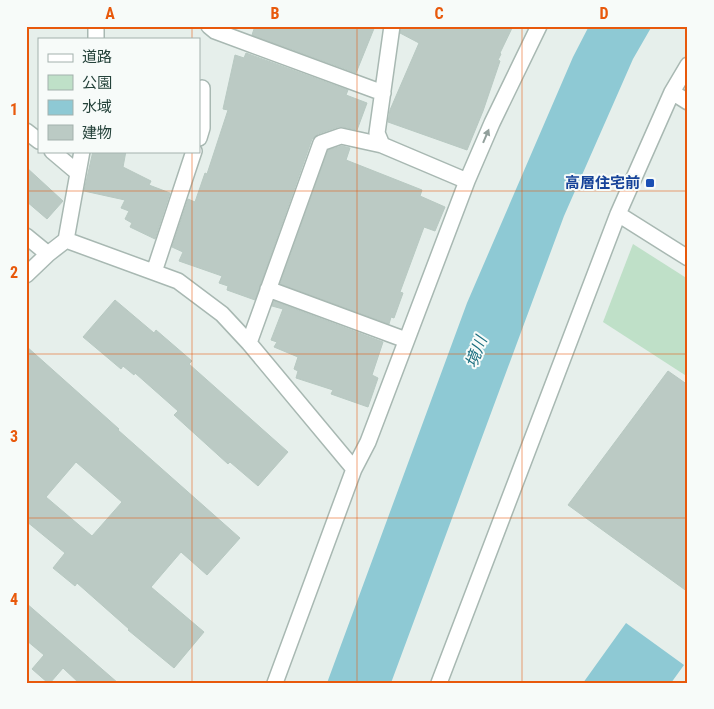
<svg xmlns="http://www.w3.org/2000/svg" width="714" height="709" font-family="'Roboto Condensed','Noto Sans JP',sans-serif">
	<style>
		.green { fill: #bfe0c8 }
		.water { fill: #8ec9d4 }
		.building { fill: #bbcac4; stroke: #b8c9c2; fill-rule: evenodd }
		.lines { fill: none; stroke-linecap: round; stroke-linejoin: round }
		.minor-casing { stroke: #a8b8b2; stroke-width: 18 }
		.minor { stroke: #fff; stroke-width: 15 }
		.oneway { fill: #92a09c }
		.grid { fill: none; stroke: #e8590c; stroke-width: 1; stroke-opacity: 0.55 }
		.transit-dot { fill: #1a4fb4; stroke: #f7fbf9; stroke-width: 2 }
		.labels { text-anchor: middle; dominant-baseline: central; stroke-width: 4; stroke-linejoin: round; paint-order: stroke }
		.transit-label { font-size: 15px; font-weight: bold; fill: #164399; stroke: #f7fbf9; text-anchor: end }
		.water-label { font-size: 16px; font-style: italic; fill: #1c6f80; stroke: #f7fbf9 }
		.neatline { fill: none; stroke: #e8590c; stroke-width: 2 }
		.grid-label { font-size: 16px; text-anchor: middle; font-weight: bold; fill: #e8590c }
	</style>
	<rect width="100%" height="100%" fill="#e6efeb"/>
	<path class="green" d="M 633,244 L 688,279 L 688,377 L 603,322 Z"/>
	<path class="water" d="M 589,26 L 652,26 L 633,59 L 564,216 L 391,683 L 327,683 L 467,303 L 573,57 Z
		M 626,623 L 684,665 L 671,683 L 583,683 Z"/>
	<path class="building" d="M 255,26 L 375,26 L 356,73 L 252,35 Z
		M 401,26 L 513,26 L 500,53 L 501,54 L 498,60 L 500,61 L 483,111 L 467,150 L 388,122 L 390,110 L 419,43 L 400,33 Z
		M 246,53 L 348,90 L 346,95 L 367,103 L 357,130 L 343,127 L 338,127 L 318,134 L 312,139 L 255,300 L 227,290 L 228,286 L 219,283 L 222,276 L 179,261 L 183,252 L 172,247 L 188,199 L 195,202 L 205,173 L 207,174 L 228,110 L 223,109 L 235,55 L 244,58 Z
		M 342,146 L 350,148 L 346,160 L 422,190 L 420,196 L 445,207 L 435,231 L 424,227 L 400,292 L 403,293 L 394,318 L 391,317 L 389,324 L 280,284 L 328,150 Z
		M 93,151 L 126,151 L 123,167 L 151,181 L 149,185 L 170,193 L 155,239 L 130,227 L 132,223 L 125,219 L 129,211 L 121,208 L 125,200 L 84,191 Z
		M 26,167 L 63,201 L 47,219 L 26,201 Z
		M 115,300 L 154,333 L 156,330 L 192,361 L 189,364 L 288,452 L 258,486 L 230,462 L 228,464 L 174,415 L 178,411 L 135,373 L 134,375 L 123,366 L 121,369 L 83,337 Z
		M 274,301 L 383,342 L 372,375 L 378,378 L 368,407 L 331,394 L 333,390 L 296,378 L 298,371 L 294,369 L 298,357 L 274,347 L 277,342 L 271,340 L 283,309 L 272,306 Z
		M 26,346 L 119,429 L 118,430 L 240,538 L 207,575 L 181,552 L 151,587 L 204,632 L 174,668 L 128,630 L 129,629 L 77,583 L 75,586 L 53,568 L 65,553 L 26,521 ZM 76,462 L 122,502 L 92,536 L 46,497 Z
		M 668,371 L 688,385 L 688,592 L 568,505 Z
		M 26,603 L 118,683 L 79,683 L 63,668 L 50,683 L 48,683 L 32,669 L 44,655 L 26,640 Z"/>
	<g class="lines">
		<defs>
			<path id="minor" d="M 209,26 L 215,31 L 383,93
				M 392,26 L 377,133 L 382,145 L 467,181
				M 96,39 L 96,26
				M 672,92 L 688,102
				M 26,131 L 39,141
				M 199,138 L 202,128 L 202,88
				M 52,151 L 78,173
				M 618,214 L 688,258
				M 26,236 L 48,254
				M 66,240 L 82,151
				M 154,272 L 194,151
				M 26,275 L 48,254 L 66,240 L 178,281 L 222,314 L 249,343 L 354,469
				M 268,289 L 406,340
				M 249,343 L 321,143 L 341,136 L 382,145
				M 275,683 L 354,469 L 368,442 L 467,181 L 492,123 L 539,26
				M 439,683 L 618,214 L 672,92 L 688,65"/>
		</defs>
		<use href="#minor" class="minor-casing"/>
		<use href="#minor" class="minor"/>
	</g>
	<defs><path id="oneway-solid" d="M-6-.8H1V-3.2L6.5 0L1 3.2V.8H-6Z" transform="scale(1.25)"/></defs>
	<use class="oneway" href="#oneway-solid" transform="translate(486 136) rotate(-67)"/>
	<path class="grid" d="M 192,26 L 192,39M 357,26 L 357,683M 522,26 L 522,683M 192,151 L 192,683M 26,191 L 688,191M 26,354 L 688,354M 26,518 L 688,518"/>
	<rect class="transit-dot" x="645" y="178" width="10" height="10" rx="2.5"/>
	<g class="labels">
		<g class="transit-label">
			<text x="640" y="183">高層住宅前</text>
		</g>
		<g class="water-label">
			<text transform="translate(476 352) rotate(-69)">境川</text>
		</g>
	</g>
	<rect width="714" height="709" fill="none" stroke="#f7fbf9" stroke-width="55"/>
	<rect x="38" y="38" width="162" height="115" fill="#f7fbf9" stroke="#a3b1ad"/>
	<rect x="48" y="54" width="25" height="8" fill="#ffffff" stroke="#a3b1ad"/>
	<text x="82" y="62" font-size="15" fill="#24423a">道路</text>
	<rect x="48" y="75" width="25" height="15" fill="#bfe0c8" stroke="#a3b1ad"/>
	<text x="82" y="88" font-size="15" fill="#24423a">公園</text>
	<rect x="48" y="100" width="25" height="15" fill="#8ec9d4" stroke="#a3b1ad"/>
	<text x="82" y="112" font-size="15" fill="#24423a">水域</text>
	<rect x="48" y="125" width="25" height="15" fill="#bbcac4" stroke="#a3b1ad"/>
	<text x="82" y="138" font-size="15" fill="#24423a">建物</text>
	<rect x="28" y="28" width="658" height="654" class="neatline"/>
	<g class="grid-label">
		<text x="110" y="19">A</text>
		<text x="275" y="19">B</text>
		<text x="439" y="19">C</text>
		<text x="604" y="19">D</text>
		<text x="14" y="115">1</text>
		<text x="14" y="278">2</text>
		<text x="14" y="442">3</text>
		<text x="14" y="605">4</text>
	</g>
</svg>
